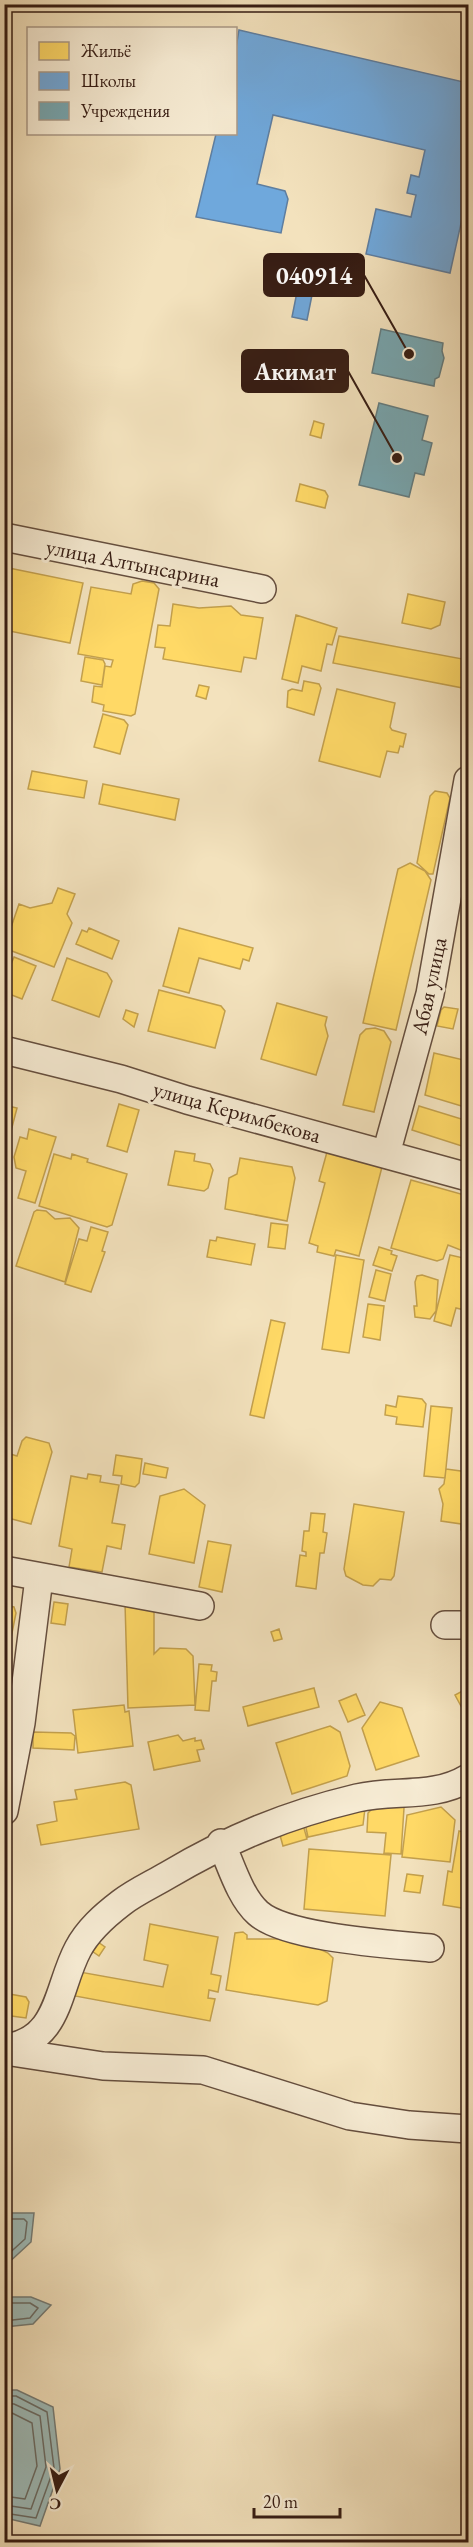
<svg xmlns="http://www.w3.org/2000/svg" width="473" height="2547" font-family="'EB Garamond',serif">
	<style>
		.water { fill: #9ebcba; stroke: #747c77; stroke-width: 1.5 }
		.homes { fill: #ffd966; stroke: #c3a04d; stroke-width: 1.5 }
		.schools { fill: #6fa8dc; stroke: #5e7ea0; stroke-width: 1.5 }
		.public { fill: #76a5af; stroke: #637c80; stroke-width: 1.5 }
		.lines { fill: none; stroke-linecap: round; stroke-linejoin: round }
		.shore { stroke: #6a6c66; stroke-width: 1.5 }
		.street-casing { stroke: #654e3e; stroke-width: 30 }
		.street { stroke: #f7ecd4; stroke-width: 27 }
		.labels { text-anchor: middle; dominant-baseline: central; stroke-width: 6; stroke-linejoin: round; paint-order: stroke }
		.street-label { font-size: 22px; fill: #361c13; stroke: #f7ecd4 }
		.leader { fill: none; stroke: #361c13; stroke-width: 2 }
		.callout-dot { fill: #361c13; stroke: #f7ecd4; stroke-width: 2 }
		.callout { fill: #361c13; stroke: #361c13; stroke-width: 2 }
		.callout-label { font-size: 24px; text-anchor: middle; font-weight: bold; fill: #fff }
	</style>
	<rect width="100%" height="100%" fill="#f3e2bd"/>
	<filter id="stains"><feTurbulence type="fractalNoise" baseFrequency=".00333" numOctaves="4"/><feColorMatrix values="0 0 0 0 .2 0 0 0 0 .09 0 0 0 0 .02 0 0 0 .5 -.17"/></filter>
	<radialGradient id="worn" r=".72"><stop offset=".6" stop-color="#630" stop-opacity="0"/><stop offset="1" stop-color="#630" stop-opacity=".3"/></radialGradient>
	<path class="water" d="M 7,2213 L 34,2213 L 31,2242 L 5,2266 Z
		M 5,2297 L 31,2297 L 51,2305 L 33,2324 L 5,2327 Z
		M 5,2390 L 17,2390 L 53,2407 L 60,2469 L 40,2526 L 5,2518 Z"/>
	<path class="homes" d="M 314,421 L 324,424 L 321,438 L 310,435 Z
		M 300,484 L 325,491 L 328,496 L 325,508 L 296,501 Z
		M 4,567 L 83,583 L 70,643 L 4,630 Z
		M 142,581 L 154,583 L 159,589 L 135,714 L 131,716 L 103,711 L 104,705 L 92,702 L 94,686 L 102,687 L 105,666 L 111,667 L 113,660 L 78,654 L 91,587 L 131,594 L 133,584 Z
		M 408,594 L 445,602 L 440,625 L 431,629 L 402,623 Z
		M 173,604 L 199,608 L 231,606 L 241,615 L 263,618 L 256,659 L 244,657 L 241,672 L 163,659 L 165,648 L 155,647 L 158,625 L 170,626 Z
		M 296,615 L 337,628 L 332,645 L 327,644 L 321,671 L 302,666 L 298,683 L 282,679 Z
		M 339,636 L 468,660 L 468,689 L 333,663 Z
		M 85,657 L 103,660 L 105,664 L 102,685 L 81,681 Z
		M 304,681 L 319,684 L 321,688 L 314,715 L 287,707 L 288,691 L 292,689 L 302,691 Z
		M 199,685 L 209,687 L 206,699 L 196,696 Z
		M 337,689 L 395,703 L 390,727 L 392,730 L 406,734 L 403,747 L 400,746 L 398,753 L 387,751 L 380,777 L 319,761 Z
		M 103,714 L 124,720 L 128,725 L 120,754 L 94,747 Z
		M 32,771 L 87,781 L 84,798 L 28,789 Z
		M 103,784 L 179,799 L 175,820 L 99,804 Z
		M 435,791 L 447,793 L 450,798 L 433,874 L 429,874 L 417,863 L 430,796 Z
		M 410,863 L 425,871 L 431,880 L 396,1030 L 363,1023 L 398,869 Z
		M 58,888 L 75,894 L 67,914 L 72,923 L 54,967 L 4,948 L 19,904 L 30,908 L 52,903 Z
		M 89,928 L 119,941 L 112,959 L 76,944 L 82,930 L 87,932 Z
		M 179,928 L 253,948 L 249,961 L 243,959 L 240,969 L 199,958 L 189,993 L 163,986 Z
		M 14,957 L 36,966 L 22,999 L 4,992 L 4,967 L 9,969 Z
		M 67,958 L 107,973 L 112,981 L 99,1017 L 52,1000 Z
		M 159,990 L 221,1006 L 225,1011 L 215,1048 L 148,1031 Z
		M 277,1003 L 327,1017 L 325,1025 L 328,1036 L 316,1075 L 261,1059 Z
		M 444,1007 L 458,1009 L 453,1029 L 437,1026 L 441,1010 Z
		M 126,1010 L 138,1014 L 134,1027 L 123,1019 Z
		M 375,1028 L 384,1031 L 391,1042 L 374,1112 L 343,1105 L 360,1035 L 366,1029 Z
		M 434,1053 L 468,1061 L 468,1108 L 425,1095 Z
		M 119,1104 L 139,1110 L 127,1152 L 107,1146 Z
		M 4,1105 L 17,1108 L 4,1158 Z
		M 419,1106 L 468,1121 L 468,1148 L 412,1130 Z
		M 29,1129 L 56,1137 L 35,1203 L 18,1198 L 26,1171 L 16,1168 L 14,1157 L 20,1137 L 27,1139 Z
		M 175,1151 L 195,1154 L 194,1161 L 210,1164 L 213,1170 L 208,1188 L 204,1191 L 168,1185 Z
		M 327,1152 L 382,1167 L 359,1256 L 336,1250 L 334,1256 L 317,1252 L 318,1246 L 309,1243 L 325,1183 L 319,1181 Z
		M 54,1154 L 71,1159 L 72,1154 L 88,1159 L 87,1162 L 127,1174 L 112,1225 L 107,1227 L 39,1206 Z
		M 240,1158 L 292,1167 L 295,1178 L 287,1221 L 225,1209 L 229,1178 L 237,1174 Z
		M 411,1180 L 468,1196 L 468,1253 L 448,1245 L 443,1259 L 437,1261 L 391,1248 Z
		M 37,1210 L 46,1211 L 55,1219 L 70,1218 L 79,1228 L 65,1282 L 16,1266 L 34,1212 Z
		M 271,1223 L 288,1225 L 285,1249 L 268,1247 Z
		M 91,1227 L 108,1232 L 102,1251 L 105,1252 L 91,1292 L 65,1284 L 79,1239 L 87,1241 Z
		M 217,1237 L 255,1244 L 251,1265 L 207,1257 L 210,1240 L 216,1241 Z
		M 379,1247 L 392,1251 L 391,1254 L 397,1256 L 392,1271 L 373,1265 Z
		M 336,1255 L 364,1260 L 349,1353 L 322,1349 Z
		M 450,1255 L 468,1259 L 468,1311 L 456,1308 L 451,1326 L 434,1321 Z
		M 376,1270 L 391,1274 L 385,1301 L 369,1297 Z
		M 422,1275 L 438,1280 L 436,1311 L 430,1319 L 415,1317 L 414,1306 L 417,1306 L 415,1282 L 417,1276 Z
		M 368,1304 L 384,1306 L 380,1340 L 363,1337 Z
		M 271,1320 L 285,1323 L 264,1418 L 250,1415 Z
		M 398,1396 L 422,1399 L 426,1404 L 423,1427 L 396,1424 L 397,1417 L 385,1415 L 386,1405 L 396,1407 Z
		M 431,1406 L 452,1408 L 445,1478 L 424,1476 Z
		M 26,1437 L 49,1443 L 52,1452 L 31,1524 L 4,1517 L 4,1452 L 17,1456 L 22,1441 Z
		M 116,1455 L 142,1459 L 139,1483 L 135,1487 L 121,1484 L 122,1476 L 113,1475 Z
		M 145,1463 L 168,1468 L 166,1478 L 143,1474 Z
		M 446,1469 L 468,1472 L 468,1532 L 461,1530 L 461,1524 L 441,1521 L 443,1504 L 439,1489 L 444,1484 Z
		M 88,1474 L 101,1476 L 100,1482 L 119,1485 L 112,1523 L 125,1525 L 121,1549 L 107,1546 L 102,1572 L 69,1567 L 72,1549 L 59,1546 L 71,1476 L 87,1479 Z
		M 184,1489 L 205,1505 L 194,1563 L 149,1554 L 160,1496 Z
		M 354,1504 L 404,1512 L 394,1576 L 391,1580 L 380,1579 L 373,1586 L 363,1585 L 346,1576 L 344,1569 Z
		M 311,1513 L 325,1514 L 323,1532 L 327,1533 L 324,1553 L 320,1553 L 316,1589 L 296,1586 L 300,1555 L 306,1556 L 306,1552 L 302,1551 L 304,1531 L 309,1531 Z
		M 208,1541 L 231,1545 L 222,1592 L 199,1587 Z
		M 54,1602 L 68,1604 L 65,1625 L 51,1623 Z
		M 125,1603 L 154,1605 L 154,1654 L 160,1648 L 186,1649 L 193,1656 L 195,1705 L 128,1708 Z
		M 4,1605 L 14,1607 L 16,1613 L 7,1658 L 4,1658 Z
		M 279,1629 L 282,1639 L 274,1641 L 271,1632 Z
		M 199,1664 L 212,1665 L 211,1671 L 217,1672 L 216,1681 L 212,1681 L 209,1711 L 195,1710 Z
		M 314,1688 L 319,1707 L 248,1726 L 243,1707 Z
		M 468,1688 L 468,1719 L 455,1695 Z
		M 356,1694 L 365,1715 L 348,1722 L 339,1701 Z
		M 380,1702 L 402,1708 L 419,1756 L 376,1770 L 362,1728 Z
		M 124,1705 L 125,1712 L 129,1711 L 133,1746 L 78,1753 L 73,1710 Z
		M 330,1726 L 340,1732 L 350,1766 L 347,1776 L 292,1794 L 276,1743 Z
		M 33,1732 L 71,1733 L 75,1736 L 74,1750 L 33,1748 Z
		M 178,1735 L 183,1741 L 195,1738 L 195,1741 L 201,1740 L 204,1749 L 197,1750 L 200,1761 L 154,1770 L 148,1742 Z
		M 125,1782 L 131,1785 L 139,1829 L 41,1845 L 37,1825 L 57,1821 L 54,1802 L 77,1799 L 75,1790 Z
		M 401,1805 L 404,1808 L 401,1854 L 384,1853 L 386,1833 L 367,1832 L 368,1813 L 375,1806 Z
		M 441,1807 L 455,1820 L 450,1862 L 402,1857 L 407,1815 Z
		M 365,1808 L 363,1825 L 308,1837 L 304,1819 Z
		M 302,1821 L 307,1839 L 283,1846 L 278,1828 Z
		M 459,1831 L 468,1833 L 468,1909 L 443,1905 L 448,1871 L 452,1872 Z
		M 309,1849 L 391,1855 L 385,1916 L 304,1909 Z
		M 407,1874 L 423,1876 L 420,1893 L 404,1891 Z
		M 150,1924 L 218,1937 L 211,1974 L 221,1976 L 218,1992 L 209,1990 L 208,1998 L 215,1999 L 210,2021 L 75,1996 L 80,1972 L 163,1987 L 168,1965 L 144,1960 Z
		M 243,1932 L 247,1935 L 247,1939 L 299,1939 L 328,1953 L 333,1958 L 327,2001 L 318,2005 L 226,1990 L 235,1933 Z
		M 98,1942 L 105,1947 L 99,1956 L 92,1951 Z
		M 4,1993 L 26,1997 L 29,2002 L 26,2018 L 4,2015 Z"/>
	<path class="schools" d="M 239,30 L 468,83 L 468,192 L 450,273 L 366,254 L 376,209 L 411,217 L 416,195 L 407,193 L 411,175 L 419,177 L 425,150 L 273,115 L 257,184 L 285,191 L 288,199 L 281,233 L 196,217 L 216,134 L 236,134 L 236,48 Z
		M 298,287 L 313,290 L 307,320 L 292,317 Z"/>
	<path class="public" d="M 381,329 L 443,343 L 442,351 L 444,358 L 439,377 L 435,379 L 434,386 L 372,373 Z
		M 379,403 L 428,416 L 422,440 L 432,443 L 424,475 L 415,473 L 409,497 L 359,485 Z"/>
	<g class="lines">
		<path class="shore" d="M 4,2219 L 24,2219 L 27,2222 L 25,2239 L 4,2258
			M 4,2303 L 30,2303 L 38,2308 L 30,2318 L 4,2321
			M 4,2396 L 16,2396 L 47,2412 L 54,2468 L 36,2518 L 4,2513
			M 4,2403 L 14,2404 L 40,2416 L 46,2467 L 31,2509 L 4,2505
			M 4,2412 L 12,2413 L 32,2423 L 37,2466 L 25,2499 L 4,2496"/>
		<defs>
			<path id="street" d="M 4,537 L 262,589
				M 4,1050 L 121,1079 L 187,1100 L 468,1177
				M 386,1154 L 430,994 L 468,780
				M 4,1570 L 200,1606
				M 445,1625 L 468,1625
				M 4,1811 L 21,1723 L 39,1578
				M 221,1843 C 231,1865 240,1897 258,1913 C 286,1938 390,1944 430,1948
				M 4,2048 C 60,2042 57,1988 78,1949 C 88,1930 104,1916 121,1903 C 135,1892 153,1884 168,1875 C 231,1838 286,1815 357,1798 C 395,1789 433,1799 468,1778
				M 5,2051 L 103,2066 L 203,2070 L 350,2116 L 409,2125 L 468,2129"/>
		</defs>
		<use href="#street" class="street-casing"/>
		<use href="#street" class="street"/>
	</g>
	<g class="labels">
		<g class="street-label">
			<text transform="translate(133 563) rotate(11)">улица Алтынсарина</text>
			<text transform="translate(429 986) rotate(-78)">Абая улица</text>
			<text transform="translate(237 1112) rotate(16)">улица Керимбекова</text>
		</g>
	</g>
	<path class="leader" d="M409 354L364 275M397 458L348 371"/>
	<g class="callout-dot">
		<circle cx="409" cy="354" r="6"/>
		<circle cx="397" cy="458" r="6"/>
	</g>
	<g class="callout">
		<rect x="264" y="254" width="100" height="42" rx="6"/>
		<rect x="242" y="350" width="106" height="42" rx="6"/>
	</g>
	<g class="callout-label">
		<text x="314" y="284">040914</text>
		<text x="295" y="380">Акимат</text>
	</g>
	<rect width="473" height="2547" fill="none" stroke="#f3e2bd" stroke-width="24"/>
	<rect x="6" y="6" width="461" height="2535" fill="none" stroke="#361c13" stroke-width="3"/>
	<rect x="12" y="12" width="449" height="2523" fill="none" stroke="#361c13" stroke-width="1.5"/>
	<rect x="27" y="27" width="210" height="108" fill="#f7ecd4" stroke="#aa9987" stroke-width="1.5"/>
	<rect x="39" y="42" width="30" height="18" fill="#ffd966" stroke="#aa9987" stroke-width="1.5"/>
	<text x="81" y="57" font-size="18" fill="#361c13">Жильё</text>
	<rect x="39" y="72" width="30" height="18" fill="#6fa8dc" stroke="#aa9987" stroke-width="1.5"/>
	<text x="81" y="87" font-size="18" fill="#361c13">Школы</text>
	<rect x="39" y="102" width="30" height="18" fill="#76a5af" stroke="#aa9987" stroke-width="1.5"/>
	<text x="81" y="117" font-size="18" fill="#361c13">Учреждения</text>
	<g transform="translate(57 2490) rotate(187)" stroke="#f7ecd4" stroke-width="4.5" paint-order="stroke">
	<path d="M0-4.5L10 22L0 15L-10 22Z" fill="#361c13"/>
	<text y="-9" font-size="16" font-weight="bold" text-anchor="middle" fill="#361c13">С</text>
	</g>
	<path d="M254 2508v9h86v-9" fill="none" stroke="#361c13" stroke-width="3"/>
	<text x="263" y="2508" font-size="18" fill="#361c13" stroke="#f7ecd4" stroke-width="4.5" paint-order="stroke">20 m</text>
	<rect width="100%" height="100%" filter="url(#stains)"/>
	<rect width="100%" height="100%" fill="url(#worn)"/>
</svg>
